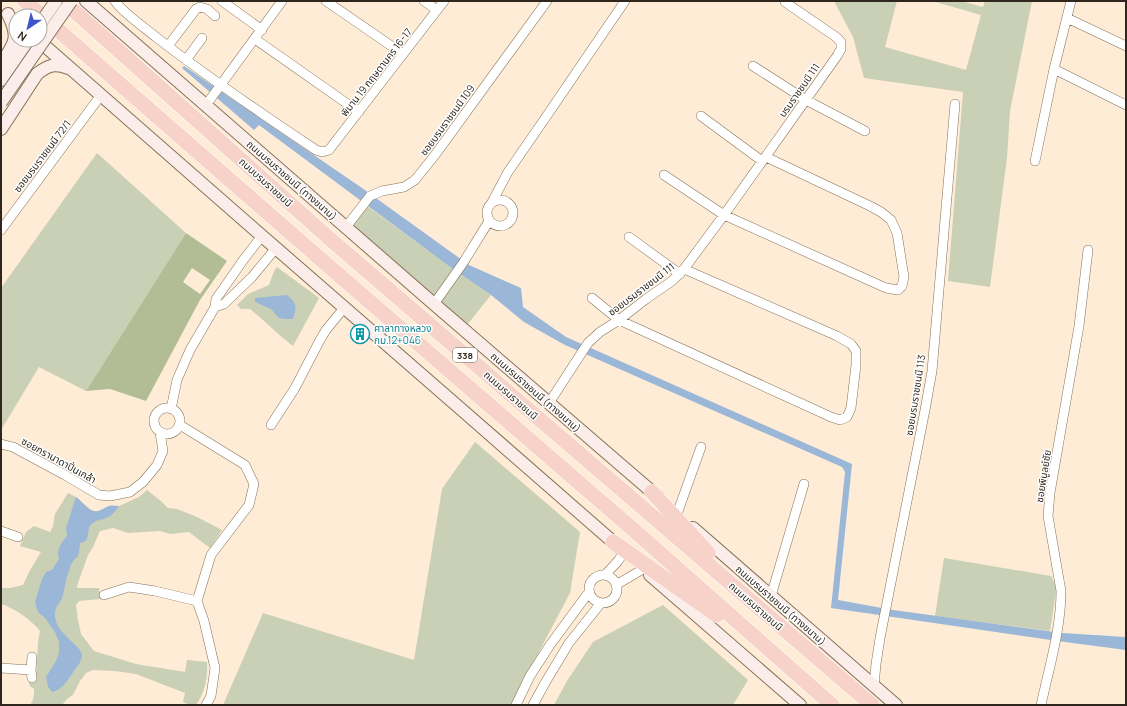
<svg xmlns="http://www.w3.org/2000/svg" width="1127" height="706" font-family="Manrope,'Noto Sans Thai',sans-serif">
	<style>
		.green { fill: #c9d0b5 }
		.forest { fill: #b3bd95; fill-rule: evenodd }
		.water { fill: #9bb7d7 }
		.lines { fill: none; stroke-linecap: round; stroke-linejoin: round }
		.minor-casing { stroke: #847158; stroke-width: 10 }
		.secondary-casing { stroke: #847158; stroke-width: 14 }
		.trunk-casing { stroke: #fff; stroke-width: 16 }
		.minor { stroke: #fff; stroke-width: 9 }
		.secondary { stroke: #fbeeea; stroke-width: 12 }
		.trunk { stroke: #f6d2c8; stroke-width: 15 }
		.secondary-bridge-casing { stroke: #847158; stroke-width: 14; stroke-linecap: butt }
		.secondary-bridge { stroke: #fbeeea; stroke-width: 12 }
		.labels { text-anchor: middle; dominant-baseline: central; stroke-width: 3; stroke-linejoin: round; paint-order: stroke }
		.shield { fill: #fff; stroke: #6d6861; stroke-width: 1 }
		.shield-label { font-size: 9px; font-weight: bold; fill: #2f271d }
		.street-label { font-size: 10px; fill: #2f271d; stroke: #fff }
		.culture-label { font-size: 10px; fill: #0d838f; stroke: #fff; text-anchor: start }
	</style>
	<rect width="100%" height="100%" fill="#feecd6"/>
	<path class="green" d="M 834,1 L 897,1 L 885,47 L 966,70 L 981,15 L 932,1 L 961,1 L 983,7 L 985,1 L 1032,1 L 1010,111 L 1007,158 L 990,287 L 948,281 L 963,92 L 864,78 L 853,37 Z
		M 97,153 L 186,233 L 86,391 L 39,367 L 1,430 L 1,288 Z
		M 367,206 L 450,267 L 491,295 L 467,325 L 353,225 Z
		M 277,267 L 319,298 L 293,346 C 278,335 265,321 250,309 L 241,309 L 237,305 L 248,294 L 269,285 L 274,271 Z
		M 475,442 L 580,532 L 570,593 L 511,705 L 223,705 L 263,613 L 414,660 L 442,489 Z
		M 147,490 L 161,501 L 168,508 L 177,509 L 195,516 L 222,530 L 210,548 L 189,532 L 170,534 L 160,531 L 128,533 L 113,528 L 100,531 L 93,547 L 88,555 L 78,583 L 77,588 L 99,588 L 101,599 L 79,601 L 76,605 L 78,620 L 81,634 L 94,651 L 136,664 L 185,672 L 187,660 L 207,662 C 208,678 205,692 196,705 L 189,705 L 183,702 L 185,693 L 136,674 L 115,671 L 93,670 L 86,673 L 80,681 L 73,695 L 67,699 L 62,705 L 30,705 C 34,700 34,696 34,689 L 30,686 L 29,682 L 36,680 L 38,642 L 40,631 C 30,619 16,609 1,604 L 1,588 L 10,588 L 23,585 L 29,572 L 41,552 L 20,546 L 26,532 L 34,526 L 50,532 L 53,526 L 55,514 L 68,493 L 76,497 L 91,510 L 97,512 L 102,511 L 111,506 L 119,506 L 139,497 Z
		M 944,558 L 1051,576 L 1055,584 L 1056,592 L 1050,631 L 935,616 Z
		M 663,605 L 748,680 L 733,705 L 554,705 L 567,681 L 593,642 Z"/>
	<path class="forest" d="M 186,233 L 227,261 L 200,300 L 146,401 L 110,389 L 86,391 ZM 192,268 L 210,280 L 200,294 L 183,282 Z"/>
	<path class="water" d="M 184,66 L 362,188 L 469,265 L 521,288 L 523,307 L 566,337 L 852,464 L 838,600 L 893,610 L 1062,633 L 1126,637 L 1126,650 L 1065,642 L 831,608 L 845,472 L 842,467 L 565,345 L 524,322 L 491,295 L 450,267 L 259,125 L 254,130 L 182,68 Z
		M 287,295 C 297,303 297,307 293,319 L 284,319 L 279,318 L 271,309 L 255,302 L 255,298 Z
		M 76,497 C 80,500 84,505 88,508 C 97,515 101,509 109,506 C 112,505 116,506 119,506 C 116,510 113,515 108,517 C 99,522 98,517 89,527 L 88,535 L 86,541 L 80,543 C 80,547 79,552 78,556 C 76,559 76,557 74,560 C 71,563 70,568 69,571 C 65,580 65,590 62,598 C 60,603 56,606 55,612 C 53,633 81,644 82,655 C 82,663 75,668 72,674 C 66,682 63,689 52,692 L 48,687 L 46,677 L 56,661 L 59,653 L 59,642 L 55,632 L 45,618 L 38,612 L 35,602 L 42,579 L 46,572 L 52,570 L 59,559 C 56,550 61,543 67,536 L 66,528 Z"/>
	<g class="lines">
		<defs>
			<path id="minor" d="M 115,1 C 122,12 145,28 156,37 C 207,77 262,114 316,150 L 322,152 L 329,150 L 444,1
				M 222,1 L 262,30
				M 326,1 L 403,54
				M 424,1 L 437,10
				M 1067,18 L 1126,46
				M 255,39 L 359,112
				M 168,46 L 196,9 L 200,7 L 207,9 L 215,16
				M 186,60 L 202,38
				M 753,66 L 806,100 L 865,131
				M 1054,69 L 1126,105
				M 206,105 L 282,1
				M 701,116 L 762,161
				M 1035,161 L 1054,69 L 1071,1
				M 664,175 L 724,215 L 886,288 L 898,290 L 902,286 L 904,277 L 897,233 L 891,220 L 881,212 L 870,206 L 766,157
				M487 213a13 13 0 1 1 26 0a13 13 0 1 1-26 0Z
				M 492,202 L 508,172 L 548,114 L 625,1
				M 346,227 L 370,196 L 382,191 L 404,187 L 415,180 L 435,155 L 547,1
				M 1,230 L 101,95
				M 629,237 L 680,274
				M 592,298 L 619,320 L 831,417 L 840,420 L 847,417 L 851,408 L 856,365 L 856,351 L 851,344 L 837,336 L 684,269
				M 434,304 L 463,263 L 489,221
				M 215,307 L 224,304 L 252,277 L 276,248
				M 549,403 L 588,343 L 600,332 L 619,320 L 646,299 L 672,281 L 684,269 L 724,215 L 837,56 L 841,49 L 841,42 L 836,37 L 785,2
				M154 421a13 13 0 1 1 26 0a13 13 0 1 1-26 0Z
				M 171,409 L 177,380 L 190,350 L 215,307 L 216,299 L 244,259 L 262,236
				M 180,425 L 245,465 L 254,484 L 249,505 L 211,555 L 197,601 L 204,621 L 215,668 L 211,696 L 206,705
				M 271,425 L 295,388 L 320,340 L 326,330 L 344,308
				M 1,444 L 13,447 L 65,475 L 99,495 L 110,496 L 130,492 L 143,482 L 157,465 L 163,451 L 160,433
				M 677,514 L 701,447
				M 1,531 L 18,537
				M 605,575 L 618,561 L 624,552
				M589 589a14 14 0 1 1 28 0a14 14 0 1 1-28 0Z
				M 616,585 L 643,569
				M 104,595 L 129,587 L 155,591 L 197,601
				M 771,596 L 804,484
				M 1,668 L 31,670
				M 32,678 L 31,670 L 32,657
				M 874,686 L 876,664 L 880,638 L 925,410 L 932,371 L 955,104
				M 516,705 L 530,676 L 550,645 L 589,592
				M 533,705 L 545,683 L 569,643 L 601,603
				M 1041,705 C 1049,668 1061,629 1061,591 L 1048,516 L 1050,493 L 1079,326 L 1088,250"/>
			<path id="secondary" d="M 86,1 L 434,304 L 658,497
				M 38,40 L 262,236 L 454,403 L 620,548
				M 1,64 C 15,43 20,38 8,14
				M 1,80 L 29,40
				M 1,129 L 37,74 C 48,65 55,63 68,68
				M 693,528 L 896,705
				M 650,575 L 800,705"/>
			<path id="trunk" d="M 25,1 L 325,263 L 636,532 L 832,705
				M 63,1 L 330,239 L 872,705
				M 652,492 L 708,553
				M 613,542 L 717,615"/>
		</defs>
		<use href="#minor" class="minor-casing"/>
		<use href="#secondary" class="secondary-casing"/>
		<use href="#trunk" class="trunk-casing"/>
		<use href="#minor" class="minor"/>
		<use href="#secondary" class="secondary"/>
		<use href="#trunk" class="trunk"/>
		<defs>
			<path id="secondary-bridge" d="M 40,24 L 56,1
				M 1,102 L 71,1"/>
		</defs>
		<use href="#secondary-bridge" class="secondary-bridge-casing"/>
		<use href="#secondary-bridge" class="secondary-bridge"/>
	</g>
	<defs>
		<symbol id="building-ring" viewBox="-11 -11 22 22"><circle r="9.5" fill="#fff" stroke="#0f9aa8" stroke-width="1.5"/><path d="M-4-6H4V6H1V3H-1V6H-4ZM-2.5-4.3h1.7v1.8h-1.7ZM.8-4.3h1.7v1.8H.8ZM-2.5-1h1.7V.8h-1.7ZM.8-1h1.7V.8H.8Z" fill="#0f9aa8"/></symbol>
	</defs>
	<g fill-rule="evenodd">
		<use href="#building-ring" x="349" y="323" width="22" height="22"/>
	</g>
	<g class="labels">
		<rect class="shield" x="453" y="348" width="24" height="14" rx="3"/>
		<g class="shield-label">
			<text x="465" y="355">338</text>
		</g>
		<g class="street-label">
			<text transform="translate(376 72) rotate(-52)">พิมาน 19 กฤษดานคร 16-17</text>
			<text transform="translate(799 90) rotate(-55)">บรมราชชนนี 111</text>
			<text transform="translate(447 120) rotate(-54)">ซอยบรมราชชนนี 109</text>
			<text transform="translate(42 156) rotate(-53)">ซอยบรมราชชนนี 72/1</text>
			<text transform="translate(292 180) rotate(41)">ถนนบรมราชชนนี (ทางขนาน)</text>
			<text transform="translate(266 182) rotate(42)">ถนนบรมราชชนนี</text>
			<text transform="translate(641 289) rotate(-37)">ซอยบรมราชชนนี 111</text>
			<text transform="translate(536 392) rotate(41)">ถนนบรมราชชนนี (ทางขนาน)</text>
			<text transform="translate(511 395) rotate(41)">ถนนบรมราชชนนี</text>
			<text transform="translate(915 395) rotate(-81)">ซอยบรมราชชนนี 113</text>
			<text transform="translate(59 460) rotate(29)">ซอยกรานาดาปิ่นเกล้า</text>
			<text transform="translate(1043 476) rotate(-81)">ซอยพิบูลย์ชัย</text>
			<text transform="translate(781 605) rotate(41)">ถนนบรมราชชนนี (ทางขนาน)</text>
			<text transform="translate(756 606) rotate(41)">ถนนบรมราชชนนี</text>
		</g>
		<g class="culture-label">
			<text x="374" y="328">ศาลาทางหลวง<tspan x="374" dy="12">กม.12+046</tspan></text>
		</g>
	</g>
	<rect width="1127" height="706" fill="none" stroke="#2f271d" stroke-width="4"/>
	<g transform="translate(28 28) rotate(215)"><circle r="19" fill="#ffffff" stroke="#aca9a5"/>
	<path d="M0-3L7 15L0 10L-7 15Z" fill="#3e56c8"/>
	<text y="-6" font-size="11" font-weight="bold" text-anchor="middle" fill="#2f271d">N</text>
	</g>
</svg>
